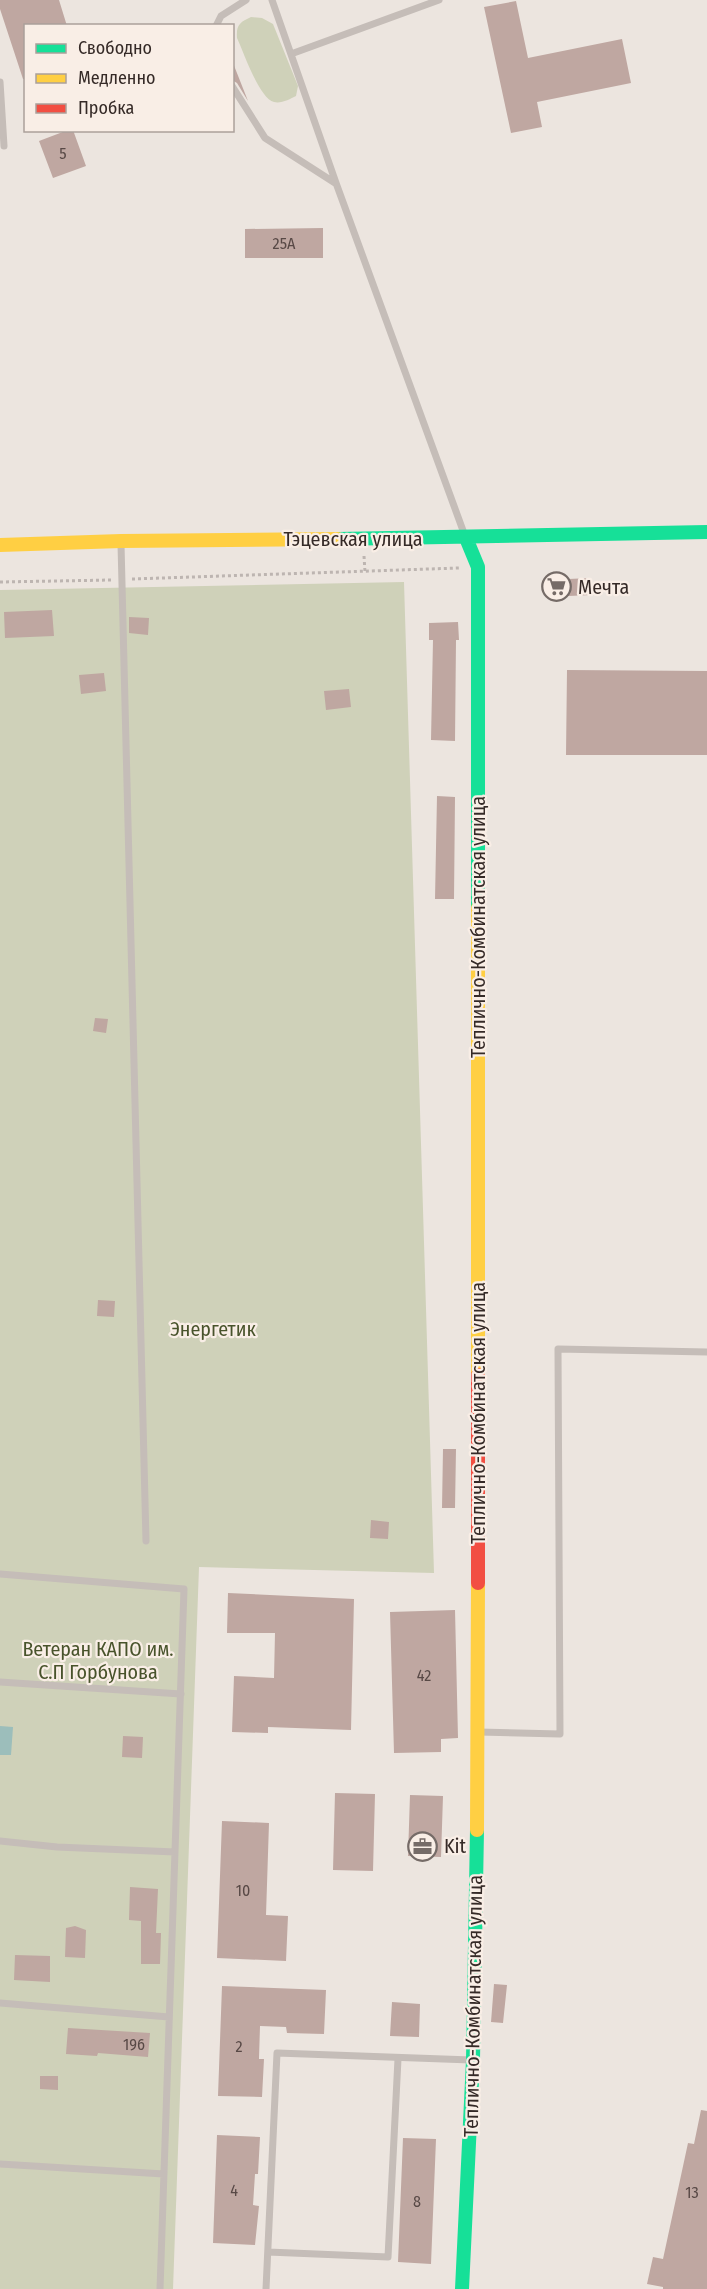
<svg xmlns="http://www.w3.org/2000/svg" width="707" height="2289" font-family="'Fira Sans Condensed',sans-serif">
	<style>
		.green { fill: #cfd1b9 }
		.water { fill: #9cbebb }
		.building { fill: #bfa7a1 }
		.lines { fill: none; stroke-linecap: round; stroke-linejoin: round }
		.path { stroke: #bdb5b1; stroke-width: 3; stroke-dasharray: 3 3; stroke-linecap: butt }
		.lane { stroke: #c5bdb8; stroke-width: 7 }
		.fast { stroke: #16e098; stroke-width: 14 }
		.slow { stroke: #ffcf43; stroke-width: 14 }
		.jam { stroke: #f24e42; stroke-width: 14 }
		.labels { text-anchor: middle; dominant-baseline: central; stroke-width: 4.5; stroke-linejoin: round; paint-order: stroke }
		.number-label { font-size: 16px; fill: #584946 }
		.street-label { font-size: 20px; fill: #352a27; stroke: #f9eee6 }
		.poi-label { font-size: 20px; fill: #352a27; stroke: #f9eee6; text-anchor: start }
		.park-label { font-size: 20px; fill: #48532b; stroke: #f9eee6 }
	</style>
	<rect width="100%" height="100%" fill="#ece5df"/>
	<path class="green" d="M 251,17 L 262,18 L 273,24 L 298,86 L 296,96 C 290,99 281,104 274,102 C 259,98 244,53 237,38 C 236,25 240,22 251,17 Z
		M 404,582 L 434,1573 L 199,1567 L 173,2289 L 0,2289 L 0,590 Z"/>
	<path class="water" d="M 0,1726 L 13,1727 L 11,1755 L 0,1755 Z"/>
	<path class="building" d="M 0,0 L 59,0 L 67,26 L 26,26 L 26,79 L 23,79 L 0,9 Z
		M 516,1 L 528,58 L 622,39 L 631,83 L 537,102 L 542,127 L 511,133 L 484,7 Z
		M 232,63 L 233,63 L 248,101 L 237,83 L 232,80 Z
		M 68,130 L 73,130 L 86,166 L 53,178 L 39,141 Z
		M 323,228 L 323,258 L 245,258 L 245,229 Z
		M 591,578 L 591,595 L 546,597 L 545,580 Z
		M 52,610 L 54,636 L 5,638 L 4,612 Z
		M 129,617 L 149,618 L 148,635 L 129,633 Z
		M 458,622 L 459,640 L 456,640 L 455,741 L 431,740 L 433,640 L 429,640 L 429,623 Z
		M 567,670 L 707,671 L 707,755 L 566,755 Z
		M 104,673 L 106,691 L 81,694 L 79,675 Z
		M 349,689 L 351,707 L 326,710 L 324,691 Z
		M 437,796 L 455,797 L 454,899 L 435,899 Z
		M 95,1018 L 108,1019 L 106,1033 L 93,1031 Z
		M 98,1300 L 115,1301 L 114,1317 L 97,1316 Z
		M 443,1449 L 456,1449 L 455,1508 L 442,1508 Z
		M 371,1520 L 389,1522 L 388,1539 L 370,1538 Z
		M 228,1593 L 354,1599 L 351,1730 L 268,1727 L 268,1733 L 232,1732 L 234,1676 L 274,1678 L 275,1633 L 227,1633 Z
		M 455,1610 L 458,1738 L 441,1739 L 441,1752 L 394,1753 L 390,1612 Z
		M 123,1736 L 143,1737 L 142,1758 L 122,1757 Z
		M 335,1793 L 375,1794 L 373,1871 L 333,1870 Z
		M 410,1795 L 443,1796 L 441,1857 L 408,1856 Z
		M 222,1821 L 269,1823 L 266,1915 L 288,1916 L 286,1961 L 217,1958 Z
		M 130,1887 L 158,1889 L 156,1933 L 161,1933 L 160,1964 L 141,1964 L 141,1921 L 129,1920 Z
		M 75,1926 L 86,1930 L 85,1958 L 65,1957 L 66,1928 Z
		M 15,1955 L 50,1956 L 50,1982 L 14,1980 Z
		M 494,1984 L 507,1985 L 503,2023 L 491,2022 Z
		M 222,1986 L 326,1990 L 324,2034 L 287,2033 L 286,2027 L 260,2026 L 259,2059 L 264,2059 L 262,2097 L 218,2096 Z
		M 392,2002 L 420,2004 L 419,2037 L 390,2036 Z
		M 68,2028 L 150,2033 L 148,2057 L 98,2053 L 97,2056 L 66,2054 Z
		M 40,2076 L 58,2076 L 58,2090 L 40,2089 Z
		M 701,2110 L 707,2111 L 707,2289 L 663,2289 L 663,2287 L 647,2284 L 653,2257 L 663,2259 L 688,2143 L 694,2144 Z
		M 217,2135 L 260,2137 L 258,2174 L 255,2174 L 253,2205 L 259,2206 L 255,2245 L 213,2243 Z
		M 403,2138 L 436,2139 L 431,2264 L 398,2262 Z"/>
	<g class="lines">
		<path class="path" d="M 364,556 L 365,572
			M 132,579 L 459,568
			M 0,582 L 111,580"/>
		<path class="lane" d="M 272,0 L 336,183 L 465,536
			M 216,26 L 221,16 L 246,0
			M 291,54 L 439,0
			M 0,82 L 4,146
			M 232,86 L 265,138 L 335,183
			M 121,544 L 146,1541
			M 0,1574 L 184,1589 L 160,2289
			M 0,1682 L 181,1694
			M 479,1732 L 560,1734 L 558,1349 L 707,1352
			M 0,1841 L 57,1847 L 175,1852
			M 0,2003 L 169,2017
			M 0,2164 L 164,2174
			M 268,2252 L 388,2257 L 398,2059
			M 266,2289 L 277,2053 L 471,2060"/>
		<path class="fast" d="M 466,538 L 478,567 L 478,908
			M 338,539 L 707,532
			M 462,2289 L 473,2060 L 477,1830"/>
		<path class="slow" d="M 0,545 L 121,541 L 338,539
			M 478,908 L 478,1375
			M 477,1830 L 478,1583"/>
		<path class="jam" d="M 478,1375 L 478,1583"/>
	</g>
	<defs>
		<symbol id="supermarket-ring" viewBox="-11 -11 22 22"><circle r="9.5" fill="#f9eee6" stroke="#756b67" stroke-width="1.5"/><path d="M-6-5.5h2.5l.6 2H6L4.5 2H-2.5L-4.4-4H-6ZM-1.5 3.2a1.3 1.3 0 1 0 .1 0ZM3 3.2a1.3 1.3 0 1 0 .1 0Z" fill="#756b67"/></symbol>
		<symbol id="office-ring" viewBox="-11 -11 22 22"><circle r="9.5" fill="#f9eee6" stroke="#756b67" stroke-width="1.5"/><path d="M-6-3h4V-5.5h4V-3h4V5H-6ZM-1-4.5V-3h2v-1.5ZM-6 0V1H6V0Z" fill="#756b67"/></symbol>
	</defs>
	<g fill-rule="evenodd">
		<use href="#supermarket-ring" x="540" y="570" width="33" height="33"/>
		<use href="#office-ring" x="406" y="1830" width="33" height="33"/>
	</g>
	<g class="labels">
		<g class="number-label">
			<text x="63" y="153">5</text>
			<text x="284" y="243">25А</text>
			<text x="424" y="1675">42</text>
			<text x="243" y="1890">10</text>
			<text x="134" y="2044">196</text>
			<text x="239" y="2046">2</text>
			<text x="234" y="2190">4</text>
			<text x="692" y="2192">13</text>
			<text x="417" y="2201">8</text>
		</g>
		<g class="street-label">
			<text x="353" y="539">Тэцевская улица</text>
			<text transform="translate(478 927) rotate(-90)">Теплично-Комбинатская улица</text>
			<text transform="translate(478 1413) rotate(-90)">Теплично-Комбинатская улица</text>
			<text transform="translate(473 2006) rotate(-89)">Теплично-Комбинатская улица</text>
		</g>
		<g class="poi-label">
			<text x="578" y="587">Мечта</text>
			<text x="444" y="1846">Kit</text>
		</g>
		<g class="park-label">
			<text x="213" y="1329">Энергетик</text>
			<text x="98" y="1649">Ветеран КАПО им.<tspan x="98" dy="23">С.П Горбунова</tspan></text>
		</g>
	</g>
	<rect x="24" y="24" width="210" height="108" fill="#f9eee6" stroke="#aba09a" stroke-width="1.5"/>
	<rect x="36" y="44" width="30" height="9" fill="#16e098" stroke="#aba09a" stroke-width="1.5"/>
	<text x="78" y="54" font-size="18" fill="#352a27">Свободно</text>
	<rect x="36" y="74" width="30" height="9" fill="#ffcf43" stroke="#aba09a" stroke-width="1.5"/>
	<text x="78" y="84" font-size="18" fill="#352a27">Медленно</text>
	<rect x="36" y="104" width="30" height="9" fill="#f24e42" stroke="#aba09a" stroke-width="1.5"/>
	<text x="78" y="114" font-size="18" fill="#352a27">Пробка</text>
</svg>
